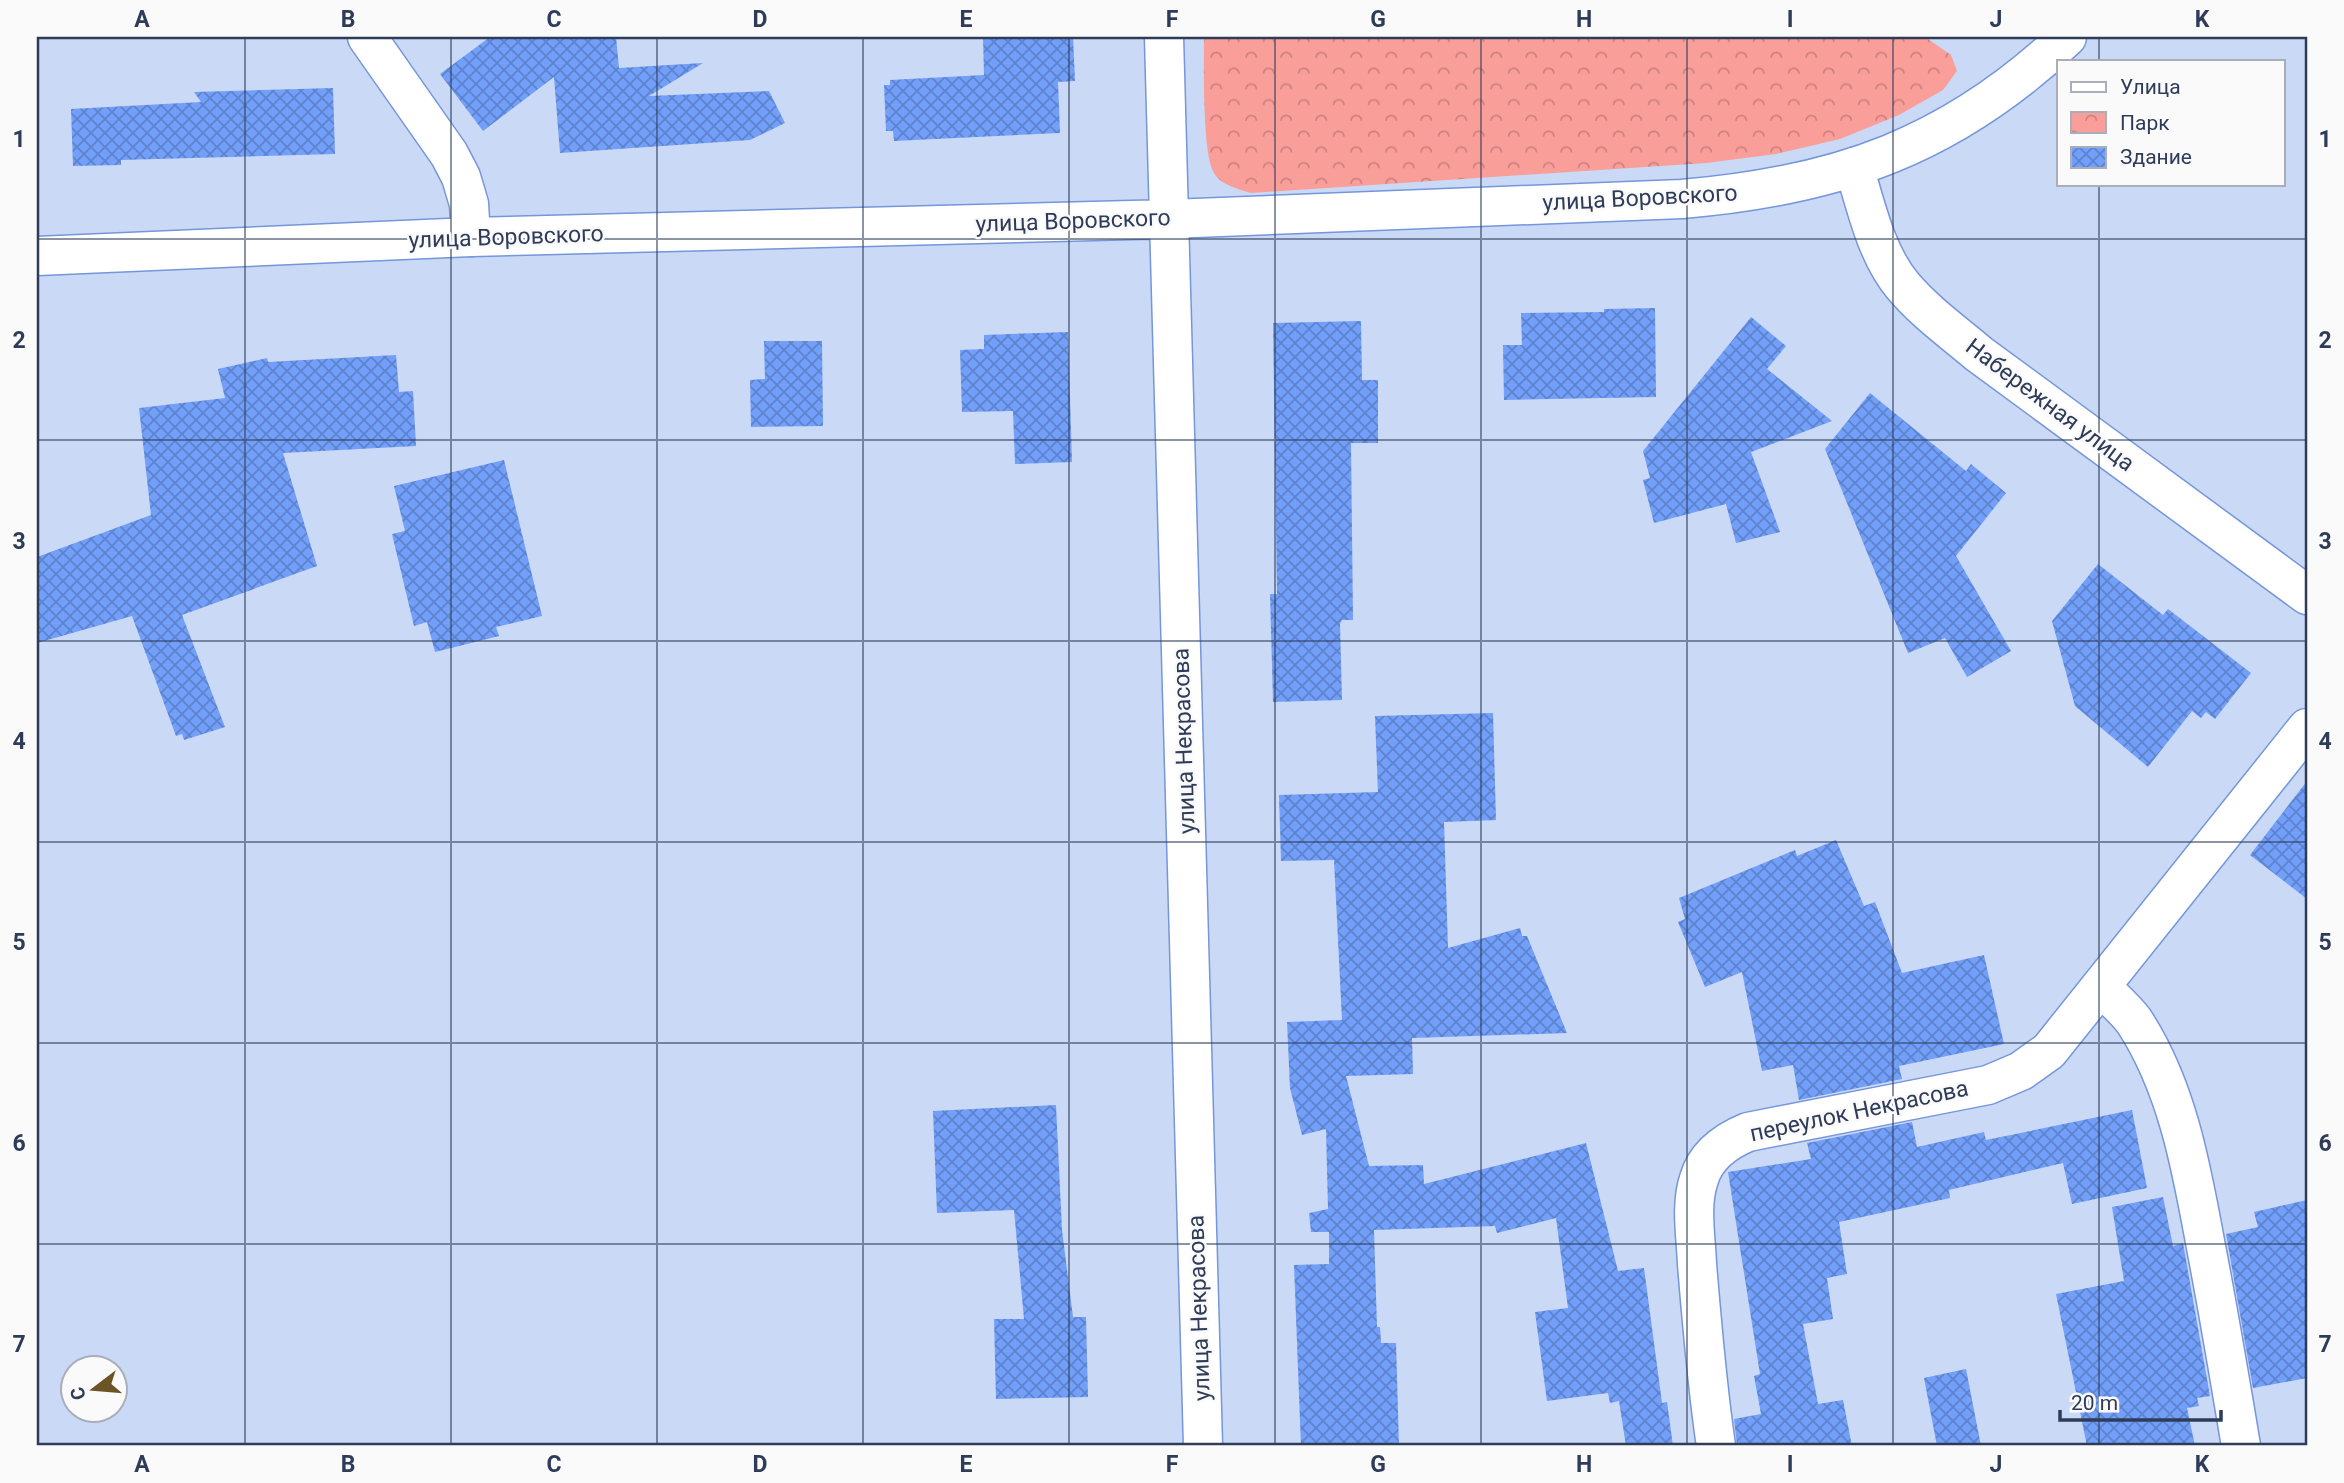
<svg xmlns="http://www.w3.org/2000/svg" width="2344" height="1483" font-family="Roboto,sans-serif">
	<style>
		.park { fill: url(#park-crowns) }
		.building { fill: url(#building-cross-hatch) }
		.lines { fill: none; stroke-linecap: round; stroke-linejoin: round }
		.minor-casing { stroke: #7596da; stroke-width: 41 }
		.tertiary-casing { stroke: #7596da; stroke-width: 41 }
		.minor { stroke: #fff; stroke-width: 38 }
		.tertiary { stroke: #fff; stroke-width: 38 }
		.grid { fill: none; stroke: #2e3c59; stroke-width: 2; stroke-opacity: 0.55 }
		.labels { text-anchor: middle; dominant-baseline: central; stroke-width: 5; stroke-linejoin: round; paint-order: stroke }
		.street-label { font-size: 23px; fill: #2e3c59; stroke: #fafafa }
		.neatline { fill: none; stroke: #2e3c59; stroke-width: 2.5 }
		.grid-label { font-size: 23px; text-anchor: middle; font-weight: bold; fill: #2e3c59 }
	</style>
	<defs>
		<pattern id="park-crowns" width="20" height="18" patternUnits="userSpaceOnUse" patternTransform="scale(1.75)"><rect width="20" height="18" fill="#fa9e99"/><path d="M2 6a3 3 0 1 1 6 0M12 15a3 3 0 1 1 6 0" fill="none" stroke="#cb8280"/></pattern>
		<pattern id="building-cross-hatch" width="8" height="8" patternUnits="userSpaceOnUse" patternTransform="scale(1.75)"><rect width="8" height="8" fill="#729ff9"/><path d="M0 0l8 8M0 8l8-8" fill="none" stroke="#5e83cd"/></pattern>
	</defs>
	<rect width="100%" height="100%" fill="#cad9f6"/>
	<path class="park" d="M 1204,37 L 1925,37 L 1951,55 L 1957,71 L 1943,90 L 1899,115 L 1840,139 L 1776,154 L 1706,163 L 1251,193 C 1238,189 1221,185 1214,173 C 1202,154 1204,63 1204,37 Z"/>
	<path class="building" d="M 490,37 L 616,37 L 619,68 L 703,63 L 649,96 L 769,91 L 785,123 L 750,140 L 560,153 L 554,77 L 483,131 L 440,74 Z
		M 983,37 L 1073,37 L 1075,81 L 1058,82 L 1060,133 L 894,141 L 893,131 L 886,131 L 884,85 L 890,85 L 890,80 L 984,75 Z
		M 333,88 L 335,154 L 121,160 L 121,165 L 73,166 L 71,109 L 201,102 L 194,92 Z
		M 1655,308 L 1656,397 L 1504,400 L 1503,345 L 1522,345 L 1521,313 L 1604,312 L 1604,309 Z
		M 1751,317 L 1786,346 L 1767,369 L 1832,421 L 1751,452 L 1780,532 L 1736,543 L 1726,504 L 1654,523 L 1643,480 L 1650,478 L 1643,451 Z
		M 1361,321 L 1362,380 L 1378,380 L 1378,443 L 1351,443 L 1353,620 L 1342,620 L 1340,624 L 1342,700 L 1273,702 L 1270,594 L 1277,594 L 1273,323 Z
		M 1068,332 L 1072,462 L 1015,464 L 1013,411 L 962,412 L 960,350 L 984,349 L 984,335 Z
		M 764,341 L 822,341 L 823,426 L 751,427 L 750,380 L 765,379 Z
		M 396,355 L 399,392 L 413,391 L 416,446 L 283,453 L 317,566 L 182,615 L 225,727 L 184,740 L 182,734 L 176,736 L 132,616 L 37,643 L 37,557 L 151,515 L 139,408 L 225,398 L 218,369 L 267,358 L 268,362 Z
		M 1870,393 L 1966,471 L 1971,464 L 2006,493 L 1956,556 L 2011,651 L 1967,677 L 1945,638 L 1908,653 L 1825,449 Z
		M 504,460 L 542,616 L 496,627 L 499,636 L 435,652 L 427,622 L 414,626 L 392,534 L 405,531 L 394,486 Z
		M 2098,564 L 2163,615 L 2168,609 L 2251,673 L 2215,719 L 2206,712 L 2201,718 L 2192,711 L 2148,767 L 2075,706 L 2052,621 Z
		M 1493,713 L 1496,820 L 1444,822 L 1448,948 L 1520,928 L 1522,936 L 1527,936 L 1567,1033 L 1412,1038 L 1413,1074 L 1346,1076 L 1369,1166 L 1423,1165 L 1424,1184 L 1586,1143 L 1618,1271 L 1644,1268 L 1662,1403 L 1667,1402 L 1673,1446 L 1626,1446 L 1619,1401 L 1610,1403 L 1608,1393 L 1547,1401 L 1535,1312 L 1568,1308 L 1556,1218 L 1497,1233 L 1495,1226 L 1374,1230 L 1377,1327 L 1380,1327 L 1381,1343 L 1396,1343 L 1399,1446 L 1301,1446 L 1294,1265 L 1329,1264 L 1329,1232 L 1311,1232 L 1309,1213 L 1328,1209 L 1326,1129 L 1302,1135 L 1290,1088 L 1287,1022 L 1342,1020 L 1334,860 L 1281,861 L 1279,795 L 1378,792 L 1375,716 Z
		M 2307,781 L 2307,899 L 2250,855 Z
		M 1836,840 L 1864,906 L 1875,902 L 1902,973 L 1984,955 L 2004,1044 L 1899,1066 L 1902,1079 L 1799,1100 L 1793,1065 L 1762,1071 L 1742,972 L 1705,987 L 1678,922 L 1685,919 L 1679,898 L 1795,850 L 1797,856 Z
		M 1056,1105 L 1062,1230 L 1073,1317 L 1086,1317 L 1088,1397 L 996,1399 L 994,1319 L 1024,1319 L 1014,1210 L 937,1213 L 933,1111 Z
		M 2132,1110 L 2147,1188 L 2072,1204 L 2063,1163 L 1949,1190 L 1950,1198 L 1839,1222 L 1847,1274 L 1827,1278 L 1833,1319 L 1803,1324 L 1818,1404 L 1843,1400 L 1852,1446 L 1737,1446 L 1734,1419 L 1761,1414 L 1754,1376 L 1760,1374 L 1728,1172 L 1811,1159 L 1807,1143 L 1912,1122 L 1917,1147 L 1984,1132 L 1986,1140 Z
		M 2163,1197 L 2173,1246 L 2183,1243 L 2210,1396 L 2197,1398 L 2199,1406 L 2187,1408 L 2195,1446 L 2087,1446 L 2056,1294 L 2124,1281 L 2112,1207 Z
		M 2307,1200 L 2307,1378 L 2253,1388 L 2226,1234 L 2258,1227 L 2254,1212 Z
		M 1966,1369 L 1981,1446 L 1937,1446 L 1924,1378 Z"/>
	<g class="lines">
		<defs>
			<path id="minor" d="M 367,37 L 449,154 L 461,177 L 469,204 L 471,237
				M 1854,167 C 1866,206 1876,254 1903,286 C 1925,312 1953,332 1979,354 L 2307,595
				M 2101,987 C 2112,998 2125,1009 2134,1021 C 2178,1088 2192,1171 2206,1247 C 2219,1314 2230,1380 2241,1446
				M 1716,1446 C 1707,1386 1702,1325 1697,1264 C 1696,1237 1690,1205 1699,1179 C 1706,1155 1726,1141 1748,1132 L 1988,1085 L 2021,1071 L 2049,1051 L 2307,728"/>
			<path id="tertiary" d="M 1164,37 L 1203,1446
				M 37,256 L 471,237 L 1170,219 L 1682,199 C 1838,186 1952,146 2067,37"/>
		</defs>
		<use href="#minor" class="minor-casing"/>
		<use href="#tertiary" class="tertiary-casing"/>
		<use href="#minor" class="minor"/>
		<use href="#tertiary" class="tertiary"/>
	</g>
	<path class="grid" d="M 245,37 L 245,1446M 451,37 L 451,1446M 657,37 L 657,1446M 863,37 L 863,1446M 1069,37 L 1069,1446M 1275,37 L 1275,1446M 1481,37 L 1481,1446M 1687,37 L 1687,1446M 1893,37 L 1893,1446M 2099,37 L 2099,61M 2099,184 L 2099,1446M 37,239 L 2307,239M 37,440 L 2307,440M 37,641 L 2307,641M 37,842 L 2307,842M 37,1043 L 2307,1043M 37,1244 L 2307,1244"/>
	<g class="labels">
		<g class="street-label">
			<text transform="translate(1640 198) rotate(-3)">улица Воровского</text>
			<text transform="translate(1073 221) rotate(-2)">улица Воровского</text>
			<text transform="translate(506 237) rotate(-2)">улица Воровского</text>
			<text transform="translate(2050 405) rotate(37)">Набережная улица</text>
			<text transform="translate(1184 741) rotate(-92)">улица Некрасова</text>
			<text transform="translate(1859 1111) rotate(-12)">переулок Некрасова</text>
			<text transform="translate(1199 1308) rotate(-92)">улица Некрасова</text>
		</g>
	</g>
	<rect width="2344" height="1483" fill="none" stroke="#fafafa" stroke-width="77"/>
	<rect x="2057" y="60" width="228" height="126" fill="#fafafa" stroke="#a8aeba" stroke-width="2"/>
	<rect x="2071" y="82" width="35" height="10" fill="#ffffff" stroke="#a8aeba" stroke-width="2"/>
	<text x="2120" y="94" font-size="21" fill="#2e3c59">Улица</text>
	<rect x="2071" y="112" width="35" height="21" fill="url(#park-crowns)" stroke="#a8aeba" stroke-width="2"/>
	<text x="2120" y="130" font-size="21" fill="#2e3c59">Парк</text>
	<rect x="2071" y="147" width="35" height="21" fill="url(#building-cross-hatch)" stroke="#a8aeba" stroke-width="2"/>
	<text x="2120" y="164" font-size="21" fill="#2e3c59">Здание</text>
	<g transform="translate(94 1389) rotate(254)"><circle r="33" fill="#fafafa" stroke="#a8aeba" stroke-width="2"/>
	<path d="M0-5L12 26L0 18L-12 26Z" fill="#6c5424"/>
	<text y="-10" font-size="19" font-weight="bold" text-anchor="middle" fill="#2e3c59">С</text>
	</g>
	<path d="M2060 1410v10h161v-10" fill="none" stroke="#2e3c59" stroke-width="3.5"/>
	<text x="2071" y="1410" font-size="21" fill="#2e3c59" stroke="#fafafa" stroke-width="5" paint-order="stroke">20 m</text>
	<rect x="38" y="38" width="2268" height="1406" class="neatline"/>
	<g class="grid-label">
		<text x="142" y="27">A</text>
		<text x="348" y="27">B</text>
		<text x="554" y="27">C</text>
		<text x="760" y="27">D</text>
		<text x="966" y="27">E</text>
		<text x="1172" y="27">F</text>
		<text x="1378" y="27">G</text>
		<text x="1584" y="27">H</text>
		<text x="1790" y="27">I</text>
		<text x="1996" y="27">J</text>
		<text x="2202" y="27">K</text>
		<text x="19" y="147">1</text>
		<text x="2325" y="147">1</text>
		<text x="19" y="348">2</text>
		<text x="2325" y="348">2</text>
		<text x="19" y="549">3</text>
		<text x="2325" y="549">3</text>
		<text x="19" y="749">4</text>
		<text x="2325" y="749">4</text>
		<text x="19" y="950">5</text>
		<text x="2325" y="950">5</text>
		<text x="19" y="1151">6</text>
		<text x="2325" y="1151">6</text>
		<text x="19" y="1352">7</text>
		<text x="2325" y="1352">7</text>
		<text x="142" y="1472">A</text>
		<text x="348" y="1472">B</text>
		<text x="554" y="1472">C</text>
		<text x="760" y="1472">D</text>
		<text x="966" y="1472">E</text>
		<text x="1172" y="1472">F</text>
		<text x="1378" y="1472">G</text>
		<text x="1584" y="1472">H</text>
		<text x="1790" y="1472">I</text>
		<text x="1996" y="1472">J</text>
		<text x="2202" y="1472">K</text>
	</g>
</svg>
